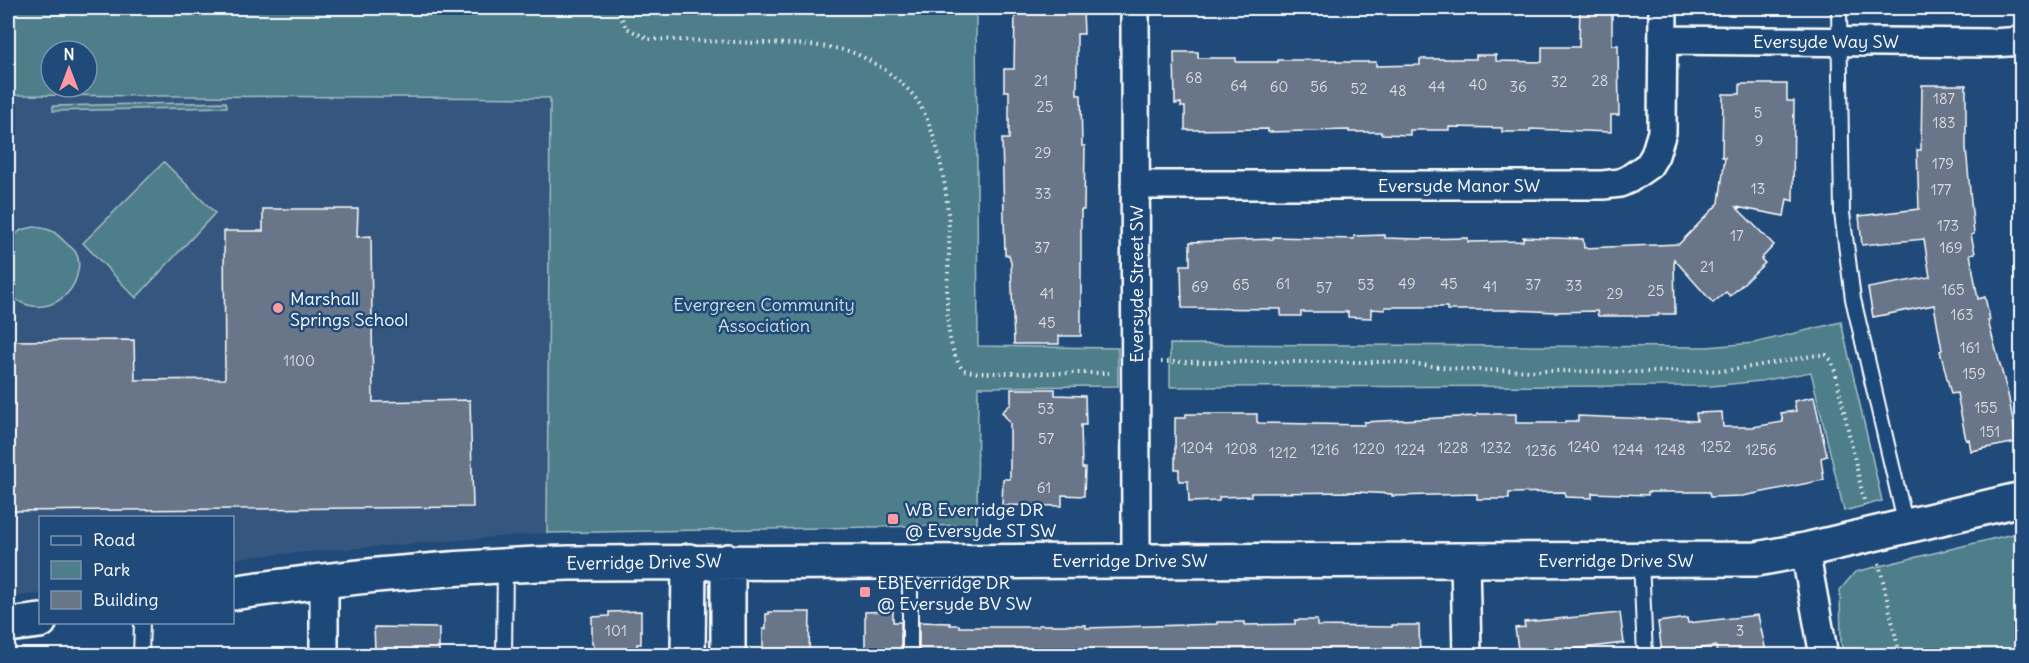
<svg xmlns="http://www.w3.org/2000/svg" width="2029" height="663" font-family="Delius,sans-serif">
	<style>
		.built { fill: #35577e }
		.green { fill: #4d7e89; stroke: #a6bec4; stroke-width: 1.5; fill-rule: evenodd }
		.building { fill: #697588; stroke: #fff; stroke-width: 1.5 }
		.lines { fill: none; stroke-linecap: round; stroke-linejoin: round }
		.lane-casing { stroke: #fff; stroke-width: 18 }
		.street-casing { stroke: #fff; stroke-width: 32 }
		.secondary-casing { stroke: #fff; stroke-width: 38 }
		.path { stroke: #fff; stroke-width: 4; stroke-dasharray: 1.5 4.5; stroke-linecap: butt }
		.lane { stroke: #1f4a7a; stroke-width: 14 }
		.street { stroke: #1f4a7a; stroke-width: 27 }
		.secondary { stroke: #1f4a7a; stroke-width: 33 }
		.poi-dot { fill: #ff9aa2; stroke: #1f4a7a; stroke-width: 2 }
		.labels { text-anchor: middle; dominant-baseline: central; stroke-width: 5; stroke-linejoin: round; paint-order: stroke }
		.number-label { font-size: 15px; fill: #dadce1 }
		.street-label { font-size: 18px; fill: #fff; stroke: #1f4a7a }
		.poi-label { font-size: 18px; fill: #fff; stroke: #1f4a7a; text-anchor: start }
		.park-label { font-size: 18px; fill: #d2dfe2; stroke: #1f4a7a }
	</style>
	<rect width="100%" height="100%" fill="#1f4a7a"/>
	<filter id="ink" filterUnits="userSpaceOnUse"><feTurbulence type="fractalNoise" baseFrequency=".0167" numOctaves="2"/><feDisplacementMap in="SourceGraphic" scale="12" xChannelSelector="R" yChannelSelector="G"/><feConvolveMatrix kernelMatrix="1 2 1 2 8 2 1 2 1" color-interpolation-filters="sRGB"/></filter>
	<g filter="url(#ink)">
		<path class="built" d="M 8,95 L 550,98 L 547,533 L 244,557 L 233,560 L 232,518 L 40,518 L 40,594 L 18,596 L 8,593 Z"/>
		<path class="green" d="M 8,8 L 976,8 L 978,346 L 1118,348 L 1118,386 L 978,387 L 977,525 L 547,533 L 550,98 L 8,95 ZM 51,51 L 87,51 L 87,87 L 51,87 Z
			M 226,102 L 227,107 L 53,111 L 53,106 Z
			M 164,162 L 215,213 L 136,298 L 83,243 Z
			M 34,227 C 52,229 54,231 66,243 C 69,246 74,249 76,253 C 79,258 79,266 78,271 C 72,306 31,319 8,292 L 8,242 L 21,230 Z
			M 1841,322 L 1882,501 L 1844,511 L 1811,372 L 1761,381 L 1711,386 L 1170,387 L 1170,344 L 1707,347 L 1754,343 Z
			M 2021,532 L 2021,655 L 1844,655 L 1841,643 L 1840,590 L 1855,572 Z"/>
		<path class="building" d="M 1580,8 L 1612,8 L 1612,45 L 1618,45 L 1619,115 L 1611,115 L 1611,132 L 1530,129 L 1530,132 L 1502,132 L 1502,128 L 1449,127 L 1449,130 L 1410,130 L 1410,135 L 1381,134 L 1381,132 L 1349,132 L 1349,130 L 1268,132 L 1268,129 L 1185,130 L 1185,107 L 1181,107 L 1181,103 L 1175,104 L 1174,52 L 1198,52 L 1198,58 L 1236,58 L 1236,62 L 1278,62 L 1278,60 L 1336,60 L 1336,62 L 1376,62 L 1376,66 L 1420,65 L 1420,59 L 1476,59 L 1476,55 L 1496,55 L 1496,61 L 1542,62 L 1542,47 L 1579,47 Z
			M 1083,10 L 1084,34 L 1077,34 L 1077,95 L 1081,95 L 1082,146 L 1085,146 L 1084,210 L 1081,210 L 1081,336 L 1059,336 L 1059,344 L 1014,344 L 1011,262 L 1009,255 L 1005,255 L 1002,139 L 1009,139 L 1009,91 L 1004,91 L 1004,69 L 1014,69 L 1015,11 Z
			M 1740,84 L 1787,84 L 1787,101 L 1794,101 L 1793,201 L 1787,199 L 1784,216 L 1736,207 L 1774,245 L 1761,259 L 1765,263 L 1730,296 L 1726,292 L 1713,303 L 1674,259 L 1675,314 L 1658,314 L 1658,316 L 1598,316 L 1597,311 L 1555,312 L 1515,310 L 1447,310 L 1447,307 L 1385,307 L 1385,310 L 1371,309 L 1371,318 L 1348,317 L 1348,312 L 1301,312 L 1301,316 L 1281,316 L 1281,309 L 1182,308 L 1181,265 L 1190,265 L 1190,242 L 1273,239 L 1273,237 L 1354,239 L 1354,236 L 1385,235 L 1385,238 L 1417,239 L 1468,238 L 1468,242 L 1523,241 L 1523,237 L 1583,239 L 1584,248 L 1679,244 L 1719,203 L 1725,157 L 1722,157 L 1723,94 L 1740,94 Z
			M 1922,85 L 1966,85 L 1966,148 L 1974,234 L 1971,235 L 1975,253 L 1970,254 L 1978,299 L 1985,297 L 1990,320 L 1988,321 L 2008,394 L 2017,442 L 1971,451 L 1969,439 L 1966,440 L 1957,393 L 1951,394 L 1940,351 L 1942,350 L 1934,305 L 1873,317 L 1868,288 L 1930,277 L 1924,239 L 1862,245 L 1859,216 L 1919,209 L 1917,150 L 1921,150 Z
			M 263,209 L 358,209 L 357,237 L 371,236 L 373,402 L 470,400 L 473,507 L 8,511 L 8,341 L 134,340 L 135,380 L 225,379 L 224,231 L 263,231 Z
			M 1011,389 L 1055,389 L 1055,395 L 1085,396 L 1086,425 L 1081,425 L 1082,468 L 1085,468 L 1084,496 L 1062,495 L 1062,506 L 1002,505 L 1003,479 L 1010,479 L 1010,423 L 1002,412 L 1011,404 Z
			M 1814,397 L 1827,456 L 1821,458 L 1824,480 L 1743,496 L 1710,497 L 1709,492 L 1648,492 L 1648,495 L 1592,493 L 1592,498 L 1565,497 L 1565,492 L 1509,493 L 1509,499 L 1477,499 L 1477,494 L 1392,496 L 1392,494 L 1356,492 L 1251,493 L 1251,496 L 1219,497 L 1219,501 L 1189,502 L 1188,481 L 1179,481 L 1179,469 L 1175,469 L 1175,418 L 1186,418 L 1186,414 L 1257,414 L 1257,422 L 1259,423 L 1364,425 L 1364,422 L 1477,416 L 1477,414 L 1516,414 L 1516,423 L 1565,423 L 1565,421 L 1578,421 L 1578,416 L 1697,421 L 1696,413 L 1722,412 L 1723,427 L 1753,427 L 1783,422 L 1781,413 L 1796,411 L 1794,401 Z
			M 641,611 L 641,644 L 637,644 L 637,656 L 594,656 L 594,644 L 592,644 L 592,617 L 609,616 L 609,612 Z
			M 893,611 L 893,622 L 901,622 L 901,656 L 865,656 L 865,612 Z
			M 769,612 L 810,612 L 809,656 L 763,656 L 763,629 L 766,629 L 766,614 L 769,614 Z
			M 1620,613 L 1624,643 L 1567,650 L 1568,656 L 1519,656 L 1515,628 L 1525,627 L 1524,622 Z
			M 1758,615 L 1767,656 L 1717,656 L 1716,646 L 1662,653 L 1658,622 L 1687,618 L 1688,623 Z
			M 1295,620 L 1317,620 L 1317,626 L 1392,627 L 1392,625 L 1419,625 L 1420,656 L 919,656 L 919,622 L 950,623 L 950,625 L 959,625 L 959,627 L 1038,627 L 1038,625 L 1086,625 L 1086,628 L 1217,624 L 1217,622 L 1245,622 L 1245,625 L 1295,624 Z
			M 374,627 L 439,628 L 439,656 L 380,656 L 380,650 L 375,650 Z"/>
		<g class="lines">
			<defs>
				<path id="lane" d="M 1839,8 L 1842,213 L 1853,299 L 1906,526
					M 1641,559 L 1645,656
					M 141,656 L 142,622
					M 504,656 L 505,565
					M 910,656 L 910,562"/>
				<path id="street" d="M 1135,8 L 1136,560
					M 1663,40 L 1993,43 L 2022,41
					M 1135,185 L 1603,185 L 1620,183 L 1629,179 L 1649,165 L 1655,155 L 1662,132 L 1663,8
					M 1805,550 L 1824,656
					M 1465,559 L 1467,656
					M 324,581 L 324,656"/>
				<path id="secondary" d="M 232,593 C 344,576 457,566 570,563 L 1757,559 L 1805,550 L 2022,499
					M 8,625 L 40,621
					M 688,656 L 689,561
					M 728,656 L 728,561"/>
			</defs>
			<use href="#lane" class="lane-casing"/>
			<use href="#street" class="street-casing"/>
			<use href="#secondary" class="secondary-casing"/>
			<path class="path" d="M 617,8 L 626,28 L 649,39 C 687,40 725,42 763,43 C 791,44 820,44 848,51 C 861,55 874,63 885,70 C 898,80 912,91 920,105 C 942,144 951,211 949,255 C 947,289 942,343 963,370 L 978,373 L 1109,373
				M 1161,362 L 1392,362 L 1471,370 L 1641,372 L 1733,370 L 1817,355 L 1826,355 L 1831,360 L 1835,371 L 1865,505
				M 1879,563 L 1900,656"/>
			<use href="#lane" class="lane"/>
			<use href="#street" class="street"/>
			<use href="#secondary" class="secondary"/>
		</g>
	</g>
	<g class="poi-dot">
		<circle cx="278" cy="308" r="6"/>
		<rect x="887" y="513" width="12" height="12" rx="3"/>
		<rect x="859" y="586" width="12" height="12" rx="3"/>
	</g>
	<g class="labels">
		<g class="number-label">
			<text x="1194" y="77">68</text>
			<text x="1041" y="80">21</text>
			<text x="1600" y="80">28</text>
			<text x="1559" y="81">32</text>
			<text x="1478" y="84">40</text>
			<text x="1239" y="85">64</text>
			<text x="1279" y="86">60</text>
			<text x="1319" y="86">56</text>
			<text x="1437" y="86">44</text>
			<text x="1518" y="86">36</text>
			<text x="1359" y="88">52</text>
			<text x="1398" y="90">48</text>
			<text x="1944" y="98">187</text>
			<text x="1045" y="106">25</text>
			<text x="1758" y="112">5</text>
			<text x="1944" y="122">183</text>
			<text x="1759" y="140">9</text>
			<text x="1043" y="152">29</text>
			<text x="1943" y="163">179</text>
			<text x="1758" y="188">13</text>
			<text x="1941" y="189">177</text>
			<text x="1043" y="193">33</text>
			<text x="1948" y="225">173</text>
			<text x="1737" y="235">17</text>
			<text x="1042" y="247">37</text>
			<text x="1951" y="247">169</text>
			<text x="1707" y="266">21</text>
			<text x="1283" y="283">61</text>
			<text x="1407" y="283">49</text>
			<text x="1449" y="283">45</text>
			<text x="1241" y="284">65</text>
			<text x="1366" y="284">53</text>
			<text x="1533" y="284">37</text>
			<text x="1574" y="285">33</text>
			<text x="1200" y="286">69</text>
			<text x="1490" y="286">41</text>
			<text x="1324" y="287">57</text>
			<text x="1953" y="289">165</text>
			<text x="1656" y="290">25</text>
			<text x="1047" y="293">41</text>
			<text x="1615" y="293">29</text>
			<text x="1962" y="314">163</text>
			<text x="1047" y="322">45</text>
			<text x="1970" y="347">161</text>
			<text x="299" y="360">1100</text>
			<text x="1974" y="373">159</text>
			<text x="1986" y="407">155</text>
			<text x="1046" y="408">53</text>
			<text x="1990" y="431">151</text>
			<text x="1046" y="438">57</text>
			<text x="1584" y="446">1240</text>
			<text x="1716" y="446">1252</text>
			<text x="1197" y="447">1204</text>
			<text x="1453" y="447">1228</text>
			<text x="1496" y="447">1232</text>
			<text x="1241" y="448">1208</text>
			<text x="1369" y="448">1220</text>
			<text x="1325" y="449">1216</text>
			<text x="1410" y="449">1224</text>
			<text x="1628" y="449">1244</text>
			<text x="1670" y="449">1248</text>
			<text x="1761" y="449">1256</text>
			<text x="1541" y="450">1236</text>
			<text x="1283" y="452">1212</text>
			<text x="1044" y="487">61</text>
			<text x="616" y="630">101</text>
			<text x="1740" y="630">3</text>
		</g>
		<g class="street-label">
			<text x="1826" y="41">Eversyde Way SW</text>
			<text x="1459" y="185">Eversyde Manor SW</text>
			<text transform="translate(1136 284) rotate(-90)">Eversyde Street SW</text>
			<text x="1130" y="560">Everridge Drive SW</text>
			<text x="1616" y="560">Everridge Drive SW</text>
			<text transform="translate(644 562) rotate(-1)">Everridge Drive SW</text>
		</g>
		<g class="poi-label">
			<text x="290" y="298">Marshall<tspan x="290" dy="21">Springs School</tspan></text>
			<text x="905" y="509">WB Everridge DR<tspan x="905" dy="21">@ Eversyde ST SW</tspan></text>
			<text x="877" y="582">EB Everridge DR<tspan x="877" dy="21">@ Eversyde BV SW</tspan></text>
		</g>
		<g class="park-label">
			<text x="764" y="304">Evergreen Community<tspan x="764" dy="21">Association</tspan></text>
		</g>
	</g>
	<rect width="2029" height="663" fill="none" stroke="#1f4a7a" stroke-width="30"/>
	<rect x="15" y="15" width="1999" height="633" fill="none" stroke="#fff" stroke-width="2" filter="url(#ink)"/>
	<rect x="39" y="516" width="195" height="108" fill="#1f4a7a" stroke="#7992af" stroke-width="1.5"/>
	<rect x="51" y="536" width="30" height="9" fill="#1f4a7a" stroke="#7992af" stroke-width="1.5"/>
	<text x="93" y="546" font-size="18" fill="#ffffff">Road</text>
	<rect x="51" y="561" width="30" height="18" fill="#4d7e89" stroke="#7992af" stroke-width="1.5"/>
	<text x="93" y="576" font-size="18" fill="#ffffff">Park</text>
	<rect x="51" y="591" width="30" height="18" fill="#697588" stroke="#7992af" stroke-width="1.5"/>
	<text x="93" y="606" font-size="18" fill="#ffffff">Building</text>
	<g transform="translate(69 69)"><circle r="28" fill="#1f4a7a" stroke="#7992af" stroke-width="1.5"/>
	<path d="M0-4.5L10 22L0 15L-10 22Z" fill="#ff9aa2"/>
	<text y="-9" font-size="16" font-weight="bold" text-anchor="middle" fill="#ffffff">N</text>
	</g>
</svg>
